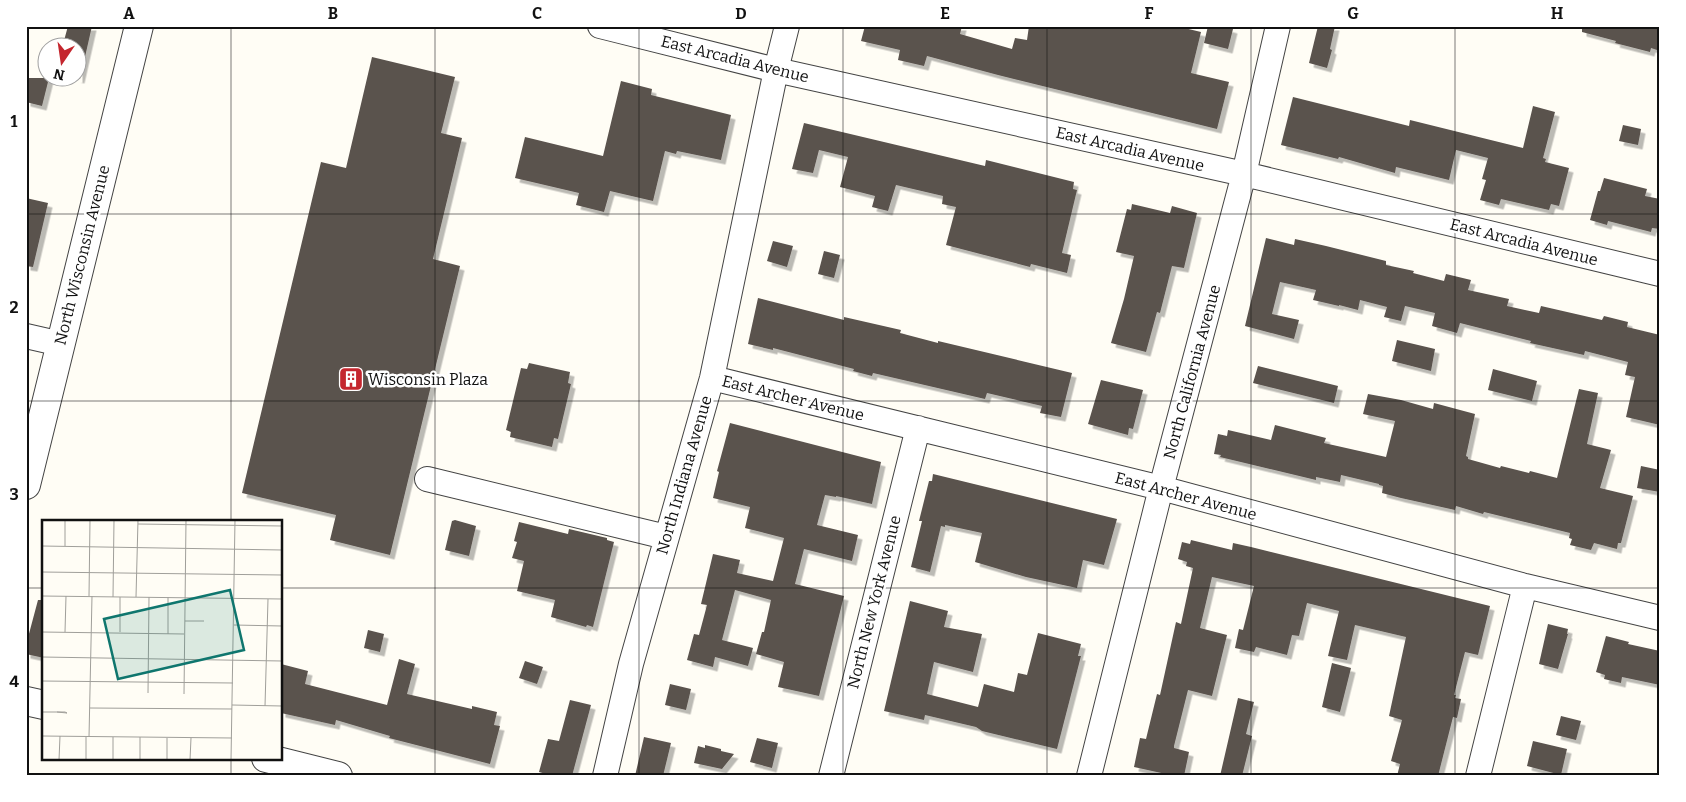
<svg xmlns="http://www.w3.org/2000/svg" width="1686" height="802" font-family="Bitter,serif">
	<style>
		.building { fill: #5a524d; filter: url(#shadow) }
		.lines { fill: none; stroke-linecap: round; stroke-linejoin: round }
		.minor-casing { stroke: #444; stroke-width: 26 }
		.tertiary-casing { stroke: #444; stroke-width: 30 }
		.minor { stroke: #fff; stroke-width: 24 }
		.tertiary { stroke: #fff; stroke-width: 28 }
		.grid { fill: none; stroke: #111; stroke-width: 1; stroke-opacity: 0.55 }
		.labels { text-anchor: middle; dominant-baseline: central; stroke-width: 5; stroke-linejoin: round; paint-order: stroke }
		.street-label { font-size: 16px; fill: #111; stroke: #fff }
		.poi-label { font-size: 16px; fill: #111; stroke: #fff; text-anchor: start }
		.inset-road { fill: none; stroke: #a09f9a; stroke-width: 1 }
		.view { fill: #0f766e; fill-opacity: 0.15; stroke: #0f766e; stroke-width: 2.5 }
		.inset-edge { fill: none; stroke: #111; stroke-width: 2.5 }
		.neatline { fill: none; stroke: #111; stroke-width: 2 }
		.grid-label { font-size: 16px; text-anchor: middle; font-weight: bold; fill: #111 }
	</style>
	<defs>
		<filter id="shadow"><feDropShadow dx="4.5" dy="4.5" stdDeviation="0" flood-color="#0004"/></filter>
	</defs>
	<rect width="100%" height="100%" fill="#fffdf5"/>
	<path class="building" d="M 68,26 L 92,26 L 80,79 L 76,78 L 78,78 L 78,48 L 62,48 Z
		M 865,26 L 962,26 L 960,34 L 1012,49 L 1015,38 L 1027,40 L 1029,26 L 1176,26 L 1201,32 L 1191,73 L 1229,82 L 1217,129 L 998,75 L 927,56 L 924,66 L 898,60 L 900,50 L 861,41 Z
		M 1208,26 L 1222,26 L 1233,29 L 1228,49 L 1204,43 Z
		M 1318,26 L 1335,26 L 1330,49 L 1332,50 L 1327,68 L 1309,63 Z
		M 1582,26 L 1660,26 L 1660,51 L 1651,48 L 1650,52 L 1615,43 L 1616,41 L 1582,32 Z
		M 372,57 L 455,77 L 441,133 L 462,138 L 433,259 L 460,266 L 390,555 L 330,540 L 336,515 L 242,493 L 321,162 L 346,168 Z
		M 26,78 L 49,78 L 42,106 L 26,102 Z
		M 621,81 L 652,89 L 651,95 L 731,115 L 721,160 L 677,151 L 676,154 L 665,151 L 653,201 L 610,191 L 604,212 L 576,205 L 579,193 L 515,178 L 525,137 L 603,156 Z
		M 1293,97 L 1409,126 L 1410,120 L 1523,148 L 1533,106 L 1555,112 L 1543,158 L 1546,159 L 1545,162 L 1569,168 L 1559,206 L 1551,204 L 1549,210 L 1501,199 L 1499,205 L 1480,200 L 1486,180 L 1482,179 L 1488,158 L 1456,150 L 1449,180 L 1396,167 L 1395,173 L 1339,157 L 1338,159 L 1281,145 Z
		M 804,123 L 985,166 L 986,160 L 1074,182 L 1073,189 L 1077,190 L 1062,253 L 1071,255 L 1067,273 L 1031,264 L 1030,267 L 946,245 L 956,207 L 942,204 L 943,196 L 896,185 L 888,211 L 872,207 L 875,196 L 840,187 L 848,157 L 819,150 L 813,173 L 792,169 Z
		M 1623,125 L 1641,129 L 1638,145 L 1619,141 Z
		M 1604,178 L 1647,189 L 1645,196 L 1660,199 L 1660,229 L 1652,228 L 1651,232 L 1608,221 L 1607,225 L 1590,220 L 1598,191 L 1600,191 Z
		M 26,198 L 48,203 L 33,267 L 26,266 Z
		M 1132,204 L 1170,213 L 1172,206 L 1197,213 L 1184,268 L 1172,266 L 1160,313 L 1157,312 L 1146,352 L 1111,343 L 1124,299 L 1134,256 L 1116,252 L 1127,209 L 1131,210 Z
		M 1266,238 L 1294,245 L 1295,239 L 1326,246 L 1386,261 L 1386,265 L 1414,271 L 1413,273 L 1444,281 L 1446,274 L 1471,280 L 1468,290 L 1509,299 L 1507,306 L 1539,313 L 1541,306 L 1602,320 L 1604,316 L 1628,322 L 1627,327 L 1660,335 L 1660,425 L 1626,417 L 1635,377 L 1625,375 L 1628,362 L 1585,351 L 1584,355 L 1530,343 L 1531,341 L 1460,323 L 1457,333 L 1432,326 L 1435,313 L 1405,306 L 1401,321 L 1384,317 L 1387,307 L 1360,300 L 1358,310 L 1339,305 L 1339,306 L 1313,300 L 1316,290 L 1280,282 L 1272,314 L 1299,320 L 1294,339 L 1245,326 Z
		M 773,241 L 793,246 L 787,267 L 767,261 Z
		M 824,251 L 840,255 L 834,278 L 818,274 Z
		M 758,298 L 844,320 L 844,317 L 901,330 L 900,333 L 938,343 L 938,341 L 1072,373 L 1061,417 L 1040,413 L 1042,406 L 987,393 L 985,399 L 873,373 L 872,376 L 853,371 L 854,369 L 773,348 L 773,350 L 748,344 Z
		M 1397,340 L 1435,349 L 1431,371 L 1392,361 Z
		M 529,363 L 570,372 L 568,383 L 571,384 L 558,439 L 554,438 L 552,447 L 510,437 L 511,432 L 506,430 L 521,368 L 527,369 Z
		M 1258,366 L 1338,386 L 1334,403 L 1253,383 Z
		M 1493,369 L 1537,381 L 1532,401 L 1488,390 Z
		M 1101,380 L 1143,390 L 1133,429 L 1129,428 L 1128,435 L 1088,424 Z
		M 1579,389 L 1598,393 L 1587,444 L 1611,450 L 1600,488 L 1633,496 L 1621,543 L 1618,543 L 1617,549 L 1594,543 L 1591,550 L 1570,545 L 1572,539 L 1569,538 L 1570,533 L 1484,512 L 1483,514 L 1456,506 L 1455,510 L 1401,498 L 1382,493 L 1383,486 L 1379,485 L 1379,484 L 1341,475 L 1340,482 L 1316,477 L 1316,480 L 1220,457 L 1221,455 L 1214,454 L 1218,434 L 1227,436 L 1228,430 L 1271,440 L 1275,425 L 1326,438 L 1324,443 L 1386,457 L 1395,421 L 1363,414 L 1368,394 L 1401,400 L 1433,409 L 1434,403 L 1475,414 L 1466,456 L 1468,457 L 1468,459 L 1500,468 L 1501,466 L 1529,473 L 1530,471 L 1557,478 Z
		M 730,423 L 881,462 L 872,504 L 836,496 L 836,497 L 825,495 L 817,525 L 858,535 L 852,561 L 804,549 L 795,584 L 844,596 L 819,696 L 778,687 L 784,662 L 756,654 L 762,632 L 764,632 L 771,600 L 735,590 L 722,640 L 753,648 L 748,666 L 715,657 L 713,667 L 687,660 L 694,634 L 699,635 L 707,605 L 701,604 L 713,554 L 740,560 L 737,573 L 773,581 L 784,538 L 745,528 L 750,507 L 713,498 L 719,472 L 717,471 Z
		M 1641,466 L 1660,470 L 1660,492 L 1637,488 Z
		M 933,474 L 1117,519 L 1104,565 L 1083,560 L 1077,588 L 1026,577 L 975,562 L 982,533 L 945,525 L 945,527 L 941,526 L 930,572 L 911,567 L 922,521 L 919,521 L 929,481 L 932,481 Z
		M 455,520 L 476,526 L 469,556 L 445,550 L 452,521 Z
		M 519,522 L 568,534 L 569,529 L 607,538 L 607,540 L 614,542 L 593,627 L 587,625 L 586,627 L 551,617 L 555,600 L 517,591 L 524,561 L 512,558 L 517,542 L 514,541 Z
		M 1191,540 L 1232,550 L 1233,543 L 1251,547 L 1490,606 L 1478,655 L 1465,652 L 1454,695 L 1456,695 L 1455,698 L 1461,699 L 1457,718 L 1453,717 L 1438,776 L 1397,776 L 1400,764 L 1391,761 L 1402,720 L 1389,716 L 1406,637 L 1355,625 L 1347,660 L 1328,656 L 1339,611 L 1307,603 L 1299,636 L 1292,635 L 1287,655 L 1256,647 L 1254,652 L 1235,648 L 1239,629 L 1243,630 L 1254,586 L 1212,577 L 1200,628 L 1227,635 L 1212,696 L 1188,690 L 1174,746 L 1174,748 L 1189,752 L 1184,776 L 1175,776 L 1134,767 L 1140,738 L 1146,739 L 1157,694 L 1160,695 L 1176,622 L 1181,624 L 1193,568 L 1186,566 L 1187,562 L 1178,559 L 1182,542 L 1190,544 Z
		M 38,600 L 44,600 L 44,658 L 26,654 L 26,645 Z
		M 910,601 L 948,611 L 944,627 L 982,634 L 973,672 L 934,662 L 927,694 L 978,707 L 984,684 L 1014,692 L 1018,673 L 1027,675 L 1038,633 L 1081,644 L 1078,656 L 1081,656 L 1057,749 L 982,731 L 976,727 L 925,715 L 924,720 L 884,711 Z
		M 1548,624 L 1568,629 L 1567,634 L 1568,634 L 1558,669 L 1539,664 Z
		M 368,630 L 384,634 L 380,652 L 364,648 Z
		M 1606,636 L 1629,642 L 1628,644 L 1660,651 L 1660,685 L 1622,677 L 1621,683 L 1604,679 L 1605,675 L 1596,672 Z
		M 399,659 L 415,664 L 407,694 L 472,709 L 472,706 L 497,712 L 494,725 L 500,726 L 490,764 L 389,738 L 390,736 L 336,720 L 335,725 L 281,713 L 281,664 L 308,671 L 305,684 L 387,705 Z
		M 525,661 L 543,667 L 537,684 L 519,678 Z
		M 1332,663 L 1351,668 L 1340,712 L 1322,707 Z
		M 670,684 L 691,689 L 686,710 L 665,705 Z
		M 1238,698 L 1254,702 L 1246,734 L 1252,736 L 1242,776 L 1220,776 Z
		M 570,700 L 591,705 L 572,776 L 553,776 L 539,772 L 548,739 L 559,741 Z
		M 1561,716 L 1581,721 L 1576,740 L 1556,735 Z
		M 644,737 L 671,743 L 663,776 L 635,776 Z
		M 757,738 L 778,743 L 772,768 L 750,762 Z
		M 1533,741 L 1567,749 L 1561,775 L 1527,766 Z
		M 705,745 L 721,749 L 721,751 L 734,754 L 722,769 L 694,763 L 698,746 L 705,748 Z"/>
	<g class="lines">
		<defs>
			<path id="minor" d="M 600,26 L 776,70 L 1244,174 L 1660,274
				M 26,336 L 61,344
				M 712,378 L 1161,488 L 1525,586 L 1660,618
				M 427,479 L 666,537
				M 605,776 L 631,664 L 712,378 L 776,70 L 787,26
				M 831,776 L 918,428
				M 1089,776 L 1161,488 L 1244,174 L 1278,26
				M 1478,776 L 1525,586"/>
			<path id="tertiary" d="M 26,485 L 139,26
				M 26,701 L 44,705
				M 266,758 L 338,776"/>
		</defs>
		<use href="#minor" class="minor-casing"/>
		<use href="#tertiary" class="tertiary-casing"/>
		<use href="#minor" class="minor"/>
		<use href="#tertiary" class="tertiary"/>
	</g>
	<path class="grid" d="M 231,26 L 231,521M 435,26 L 435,776M 639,26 L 639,776M 843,26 L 843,776M 1047,26 L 1047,776M 1251,26 L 1251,776M 1455,26 L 1455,776M 26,214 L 1660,214M 26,401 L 1660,401M 26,588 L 44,588M 281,588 L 1660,588M 231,758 L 231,776"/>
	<defs>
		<symbol id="building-square" viewBox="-11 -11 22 22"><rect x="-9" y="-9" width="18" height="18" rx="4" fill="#c4262e" stroke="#fff"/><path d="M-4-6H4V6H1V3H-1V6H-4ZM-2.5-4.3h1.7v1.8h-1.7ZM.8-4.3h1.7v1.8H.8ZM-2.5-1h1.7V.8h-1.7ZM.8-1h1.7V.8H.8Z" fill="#fff"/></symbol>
	</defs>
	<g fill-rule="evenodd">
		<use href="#building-square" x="337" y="365" width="28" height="28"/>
	</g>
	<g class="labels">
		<g class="street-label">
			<text transform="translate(735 59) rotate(14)">East Arcadia Avenue</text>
			<text transform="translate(1130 149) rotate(13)">East Arcadia Avenue</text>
			<text transform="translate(1524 242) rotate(14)">East Arcadia Avenue</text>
			<text transform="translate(82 255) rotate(-76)">North Wisconsin Avenue</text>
			<text transform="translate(1192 372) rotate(-75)">North California Avenue</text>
			<text transform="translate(793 398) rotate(14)">East Archer Avenue</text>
			<text transform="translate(684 475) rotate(-74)">North Indiana Avenue</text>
			<text transform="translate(1186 496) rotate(15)">East Archer Avenue</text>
			<text transform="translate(874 602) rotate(-76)">North New York Avenue</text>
		</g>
		<g class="poi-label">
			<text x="368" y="379">Wisconsin Plaza</text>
		</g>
	</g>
	<g transform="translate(42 520)">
		<rect width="240" height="240" fill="#fffdf5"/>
		<path class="inset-road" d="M 96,4 L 240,6M 0,26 L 240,30M 23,26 L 23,0M 0,52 L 240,55M 0,76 L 240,79M 47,76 L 48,0M 71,77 L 72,0M 94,77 L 96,0M 143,101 L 162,101M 192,105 L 240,106M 0,112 L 142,114M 23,112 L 24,76M 78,112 L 78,77M 126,114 L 126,77M 0,137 L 240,141M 0,161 L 191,163M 106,173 L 107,77M 142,174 L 144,0M 190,185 L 240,186M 223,186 L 226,79M 48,188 L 190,189M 0,192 L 23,192 L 25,193 L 15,192M 0,216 L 190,218M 47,217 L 50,76M 17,240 L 18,216M 44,240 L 44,217M 71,240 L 71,217M 98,240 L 98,217M 125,240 L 125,218M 148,240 L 149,218M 189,240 L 193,0"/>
		<path class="view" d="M 188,70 L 202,130 L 76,159 L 62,99 Z"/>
		<rect width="240" height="240" class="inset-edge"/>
	</g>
	<rect width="1686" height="802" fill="none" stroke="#ffffff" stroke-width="55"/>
	<g transform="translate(62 62) rotate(193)"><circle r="24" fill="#ffffff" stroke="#a0a0a0"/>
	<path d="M0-4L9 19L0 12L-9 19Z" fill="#c4262e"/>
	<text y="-8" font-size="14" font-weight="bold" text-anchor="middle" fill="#111111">N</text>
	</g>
	<rect x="28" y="28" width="1630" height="746" class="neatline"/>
	<g class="grid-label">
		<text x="129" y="19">A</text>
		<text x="333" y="19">B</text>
		<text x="537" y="19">C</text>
		<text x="741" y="19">D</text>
		<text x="945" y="19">E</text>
		<text x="1149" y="19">F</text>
		<text x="1353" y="19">G</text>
		<text x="1557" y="19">H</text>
		<text x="14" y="127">1</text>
		<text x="14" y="313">2</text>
		<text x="14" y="500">3</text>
		<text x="14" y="687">4</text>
	</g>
</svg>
